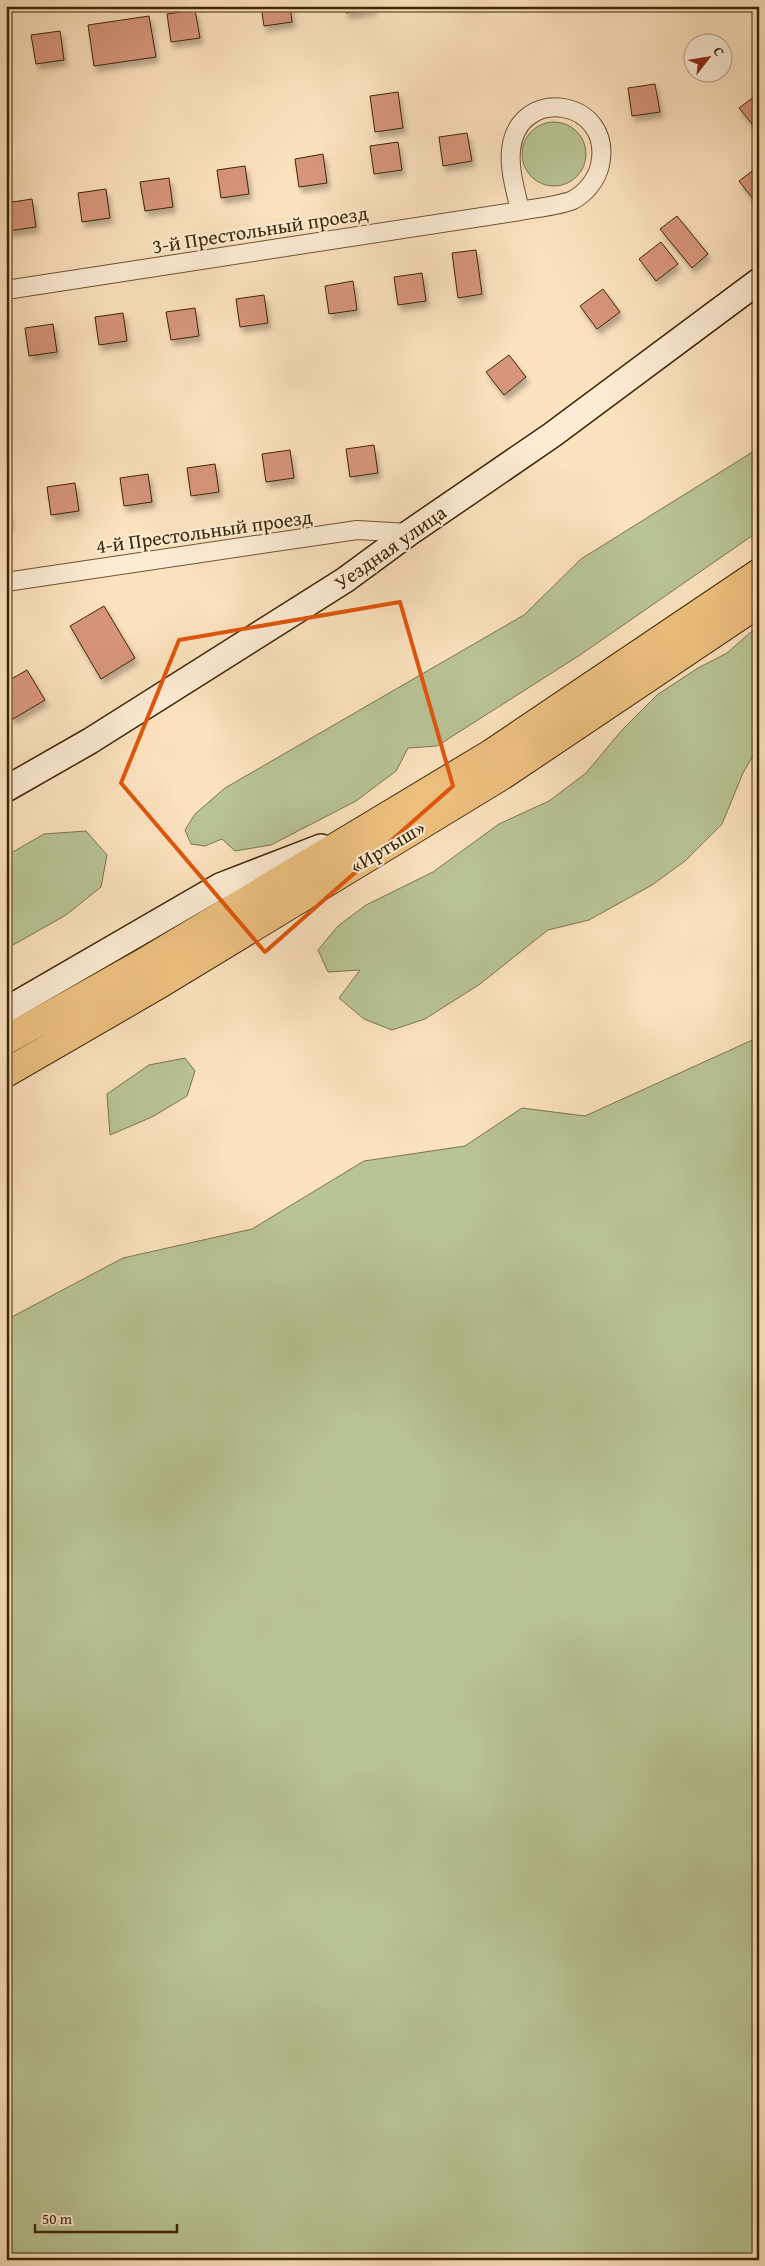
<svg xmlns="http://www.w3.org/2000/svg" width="765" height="2266" font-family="'Gentium Book Plus',serif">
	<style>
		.green { fill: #b9c496; stroke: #7c754d }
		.building { fill: #d7957c; stroke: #3e2604; filter: url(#shadow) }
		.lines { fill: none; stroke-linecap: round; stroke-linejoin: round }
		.street-casing { stroke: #6e5533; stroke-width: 20 }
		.secondary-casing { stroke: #3e2604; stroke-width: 28 }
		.highway-casing { stroke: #3e2604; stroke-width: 30 }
		.street { stroke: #fdecd5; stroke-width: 18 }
		.secondary { stroke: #fdecd5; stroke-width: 25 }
		.highway { stroke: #eec180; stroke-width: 28 }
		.marked { fill: none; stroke: #e0560c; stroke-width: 4; stroke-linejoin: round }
		.labels { text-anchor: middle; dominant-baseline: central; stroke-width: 4; stroke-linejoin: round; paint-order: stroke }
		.street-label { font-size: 20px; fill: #3e2604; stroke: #fdecd5 }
	</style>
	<defs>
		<filter id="shadow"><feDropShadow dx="3" dy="5.5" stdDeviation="2.5" flood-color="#0004"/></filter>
	</defs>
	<rect width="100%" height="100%" fill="#fce2bf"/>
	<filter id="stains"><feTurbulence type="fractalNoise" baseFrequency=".004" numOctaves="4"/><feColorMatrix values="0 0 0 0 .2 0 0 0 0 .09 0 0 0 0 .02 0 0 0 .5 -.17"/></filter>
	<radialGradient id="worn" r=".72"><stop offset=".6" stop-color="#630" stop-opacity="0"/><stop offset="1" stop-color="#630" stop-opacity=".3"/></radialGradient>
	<path class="green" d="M522 154a32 32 0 1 1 64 0a32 32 0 1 1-64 0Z
		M 759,448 L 759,531 L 580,655 L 437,746 L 408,748 L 396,771 L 356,801 L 271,845 L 235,851 L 222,839 L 205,846 L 191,844 L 185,830 L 195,814 L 225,788 L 524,615 L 581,559 Z
		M 759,625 L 759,745 L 743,773 L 722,824 L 685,861 L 652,885 L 589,920 L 548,930 L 480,984 L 425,1019 L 392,1030 L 364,1019 L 339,998 L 360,970 L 328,972 L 318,950 L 338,926 L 366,905 L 433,872 L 499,824 L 549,801 L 586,773 L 622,730 L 657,695 L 698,668 L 727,653 Z
		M 86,831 L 107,855 L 101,887 L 66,915 L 6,949 L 6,856 L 44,834 Z
		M 759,1037 L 759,2260 L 6,2260 L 6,1320 L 123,1258 L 252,1229 L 364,1161 L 465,1146 L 522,1108 L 585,1116 Z
		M 185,1058 L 195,1071 L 187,1096 L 152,1117 L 110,1135 L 107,1094 L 149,1065 Z"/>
	<path class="building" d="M 261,6 L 290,6 L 292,22 L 264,26 Z
		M 345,6 L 373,6 L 374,9 L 346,13 Z
		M 195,10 L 200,38 L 171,42 L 167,14 Z
		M 149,16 L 156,57 L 94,66 L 88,25 Z
		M 60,31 L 64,60 L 36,64 L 31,35 Z
		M 655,84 L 660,112 L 632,116 L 628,88 Z
		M 398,92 L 403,128 L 375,132 L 370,96 Z
		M 759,93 L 759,132 L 739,108 Z
		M 467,133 L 472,161 L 443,166 L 439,137 Z
		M 398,142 L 402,170 L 374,174 L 370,146 Z
		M 323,154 L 327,183 L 299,187 L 295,159 Z
		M 245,166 L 249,194 L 221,198 L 217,170 Z
		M 759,166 L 759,202 L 757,204 L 739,181 Z
		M 169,178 L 173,207 L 145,211 L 140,182 Z
		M 106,189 L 110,218 L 82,222 L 78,193 Z
		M 32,199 L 36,227 L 8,231 L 6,203 Z
		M 677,216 L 708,254 L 692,268 L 660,229 Z
		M 661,242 L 678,264 L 656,281 L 639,259 Z
		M 476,250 L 482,294 L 458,298 L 452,253 Z
		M 422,273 L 426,301 L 398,305 L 394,277 Z
		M 353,281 L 357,310 L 329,314 L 325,286 Z
		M 603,289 L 620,312 L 597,329 L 580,306 Z
		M 264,295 L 268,323 L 240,327 L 236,299 Z
		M 195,308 L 199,336 L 171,340 L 166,312 Z
		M 123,313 L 127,341 L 99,345 L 95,317 Z
		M 53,324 L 57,352 L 29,356 L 25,328 Z
		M 509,355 L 526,377 L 504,395 L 486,372 Z
		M 374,445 L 378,473 L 350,477 L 346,449 Z
		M 290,450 L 294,478 L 266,482 L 262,454 Z
		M 215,464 L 219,492 L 191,496 L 187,468 Z
		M 148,474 L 152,502 L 124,506 L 120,478 Z
		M 75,483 L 79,511 L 51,515 L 47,487 Z
		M 6,500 L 10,525 L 6,525 Z
		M 104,606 L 135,658 L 101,679 L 70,626 Z
		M 27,670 L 45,700 L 13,719 L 6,708 L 6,682 Z"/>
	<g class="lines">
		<defs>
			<path id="street" d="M 6,290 L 520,211 C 535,208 559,206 573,200 C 586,193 597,179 600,165 C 614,99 518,84 511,150 C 509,171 516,191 520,211
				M 6,582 L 357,530 L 409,533"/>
			<path id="secondary" d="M 6,789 L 90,741 L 345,580 L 409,533 L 552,435 L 759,281
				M 6,1010 L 220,886 L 321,847"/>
			<path id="highway" d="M 6,1040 L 143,963 L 492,753 L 759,573
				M 6,1073 L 158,985 L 503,775 L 759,603"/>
		</defs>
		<use href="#street" class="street-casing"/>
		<use href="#secondary" class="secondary-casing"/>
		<use href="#highway" class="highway-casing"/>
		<use href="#street" class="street"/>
		<use href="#secondary" class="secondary"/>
		<use href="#highway" class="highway"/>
	</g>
	<path class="marked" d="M 400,602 L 453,786 L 265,952 L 121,783 L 179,640 Z"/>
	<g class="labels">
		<g class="street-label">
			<text transform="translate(260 229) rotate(-9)">3-й Престольный проезд</text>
			<text transform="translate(204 531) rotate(-8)">4-й Престольный проезд</text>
			<text transform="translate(390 547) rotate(-35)">Уездная улица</text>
			<text transform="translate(387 846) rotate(-31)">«Иртыш»</text>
		</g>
	</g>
	<rect width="765" height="2266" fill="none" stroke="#fce2bf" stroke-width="25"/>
	<rect x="8" y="8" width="750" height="2251" fill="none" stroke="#3e2604" stroke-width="2.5"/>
	<rect x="12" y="12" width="740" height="2241" fill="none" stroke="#3e2604"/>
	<g transform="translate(708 58) rotate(59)"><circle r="24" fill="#fdecd5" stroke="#b19d81"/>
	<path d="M0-4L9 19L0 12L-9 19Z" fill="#8f2418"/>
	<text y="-8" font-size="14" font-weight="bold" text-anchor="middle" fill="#3e2604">С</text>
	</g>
	<path d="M35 2224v8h142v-8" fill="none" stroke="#3e2604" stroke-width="2.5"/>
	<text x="42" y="2224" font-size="15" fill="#3e2604" stroke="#fdecd5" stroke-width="4" paint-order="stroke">50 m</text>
	<rect width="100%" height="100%" filter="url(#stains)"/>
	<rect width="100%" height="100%" fill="url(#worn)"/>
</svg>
